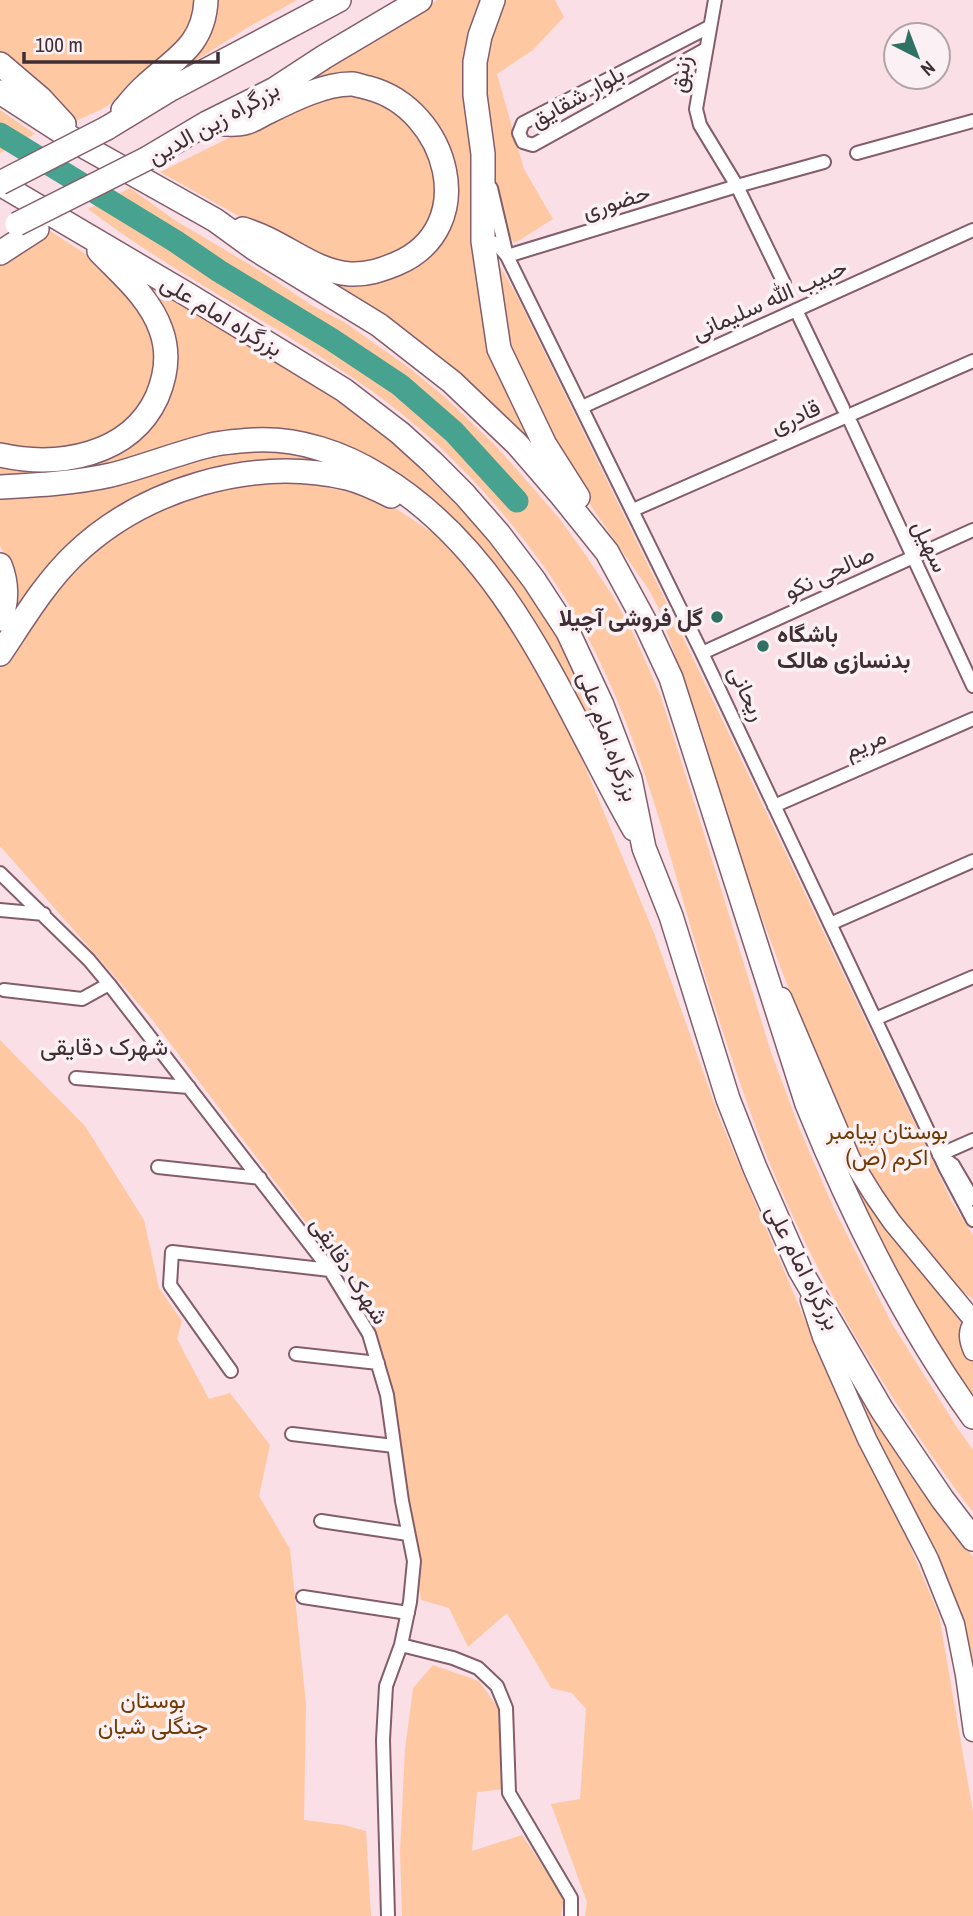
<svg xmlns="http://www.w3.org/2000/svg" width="973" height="1916" font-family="'Archivo Narrow',Vazirmatn,sans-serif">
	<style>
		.green { fill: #fec9a2 }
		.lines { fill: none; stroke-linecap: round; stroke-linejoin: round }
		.river { stroke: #47a28f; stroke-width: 23 }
		.street-casing { stroke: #845d6a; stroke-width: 16 }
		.secondary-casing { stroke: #845d6a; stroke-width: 21 }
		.highway-casing { stroke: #845d6a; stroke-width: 26 }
		.street { stroke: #fff; stroke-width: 12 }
		.secondary { stroke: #fff; stroke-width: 18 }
		.highway { stroke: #fff; stroke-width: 23 }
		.highway-bridge-casing { stroke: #845d6a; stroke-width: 26; stroke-linecap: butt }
		.highway-bridge { stroke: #fff; stroke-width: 23 }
		.poi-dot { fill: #2f7264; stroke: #fbf1f4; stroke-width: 2.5 }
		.labels { text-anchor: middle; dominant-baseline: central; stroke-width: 7; stroke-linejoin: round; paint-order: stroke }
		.street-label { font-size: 23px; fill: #3f2e34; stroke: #fbf1f4 }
		.poi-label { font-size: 23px; font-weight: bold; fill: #3f2e34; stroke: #fbf1f4; text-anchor: end }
		.park-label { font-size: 23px; fill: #713b04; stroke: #fbf1f4 }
		.neighbourhood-label { font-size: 24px; fill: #3f2e34; stroke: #fbf1f4 }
	</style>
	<rect width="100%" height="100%" fill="#fadfe7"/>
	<path class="green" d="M 0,0 L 200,0 L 188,39 L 123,95 L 104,108 L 76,121 L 0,57 Z
		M 211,0 L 297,0 L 245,29 L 144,94 Z
		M 437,0 L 484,0 L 474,157 L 483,303 L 571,492 L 260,240 L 356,279 L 446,225 L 417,106 L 310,81 Z
		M 503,0 L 555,0 L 564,17 L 533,50 L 497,74 L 524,169 L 553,219 L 515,243 L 510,239 C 496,182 473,110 485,51 C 489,34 497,17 503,0 Z
		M 334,92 L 372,95 L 419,125 L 441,197 L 414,247 L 353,267 L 292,246 L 160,172 L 241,132 Z
		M 0,110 L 35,134 L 0,153 Z
		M 130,188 L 173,219 L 267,275 L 311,305 L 344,322 L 408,367 L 446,398 L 497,447 L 559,518 L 587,557 L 614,598 L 634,635 L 661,697 L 701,824 L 771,1052 L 800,1130 L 834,1209 L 892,1324 L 958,1429 L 973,1450 L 973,1512 C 892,1406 818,1283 768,1159 C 750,1113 734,1066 719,1020 C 668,865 640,698 542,564 C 490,492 425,425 350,376 C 264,318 171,272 88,209 Z
		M 47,229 L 101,264 L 147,312 L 160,363 L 135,421 L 79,450 L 0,449 L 0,260 Z
		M 489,248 L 515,292 L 669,608 L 952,1202 L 973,1235 L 973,1299 L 952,1283 L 882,1199 L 866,1173 L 823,1079 L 765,926 L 728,821 L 702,731 L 658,607 L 649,590 L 593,509 L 538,420 L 513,370 Z
		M 120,265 L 318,386 L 362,416 L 426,471 L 504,552 L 540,604 L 568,656 L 606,745 L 633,820 L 485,562 L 304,438 L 116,467 L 0,482 L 0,461 L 95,459 L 170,376 Z
		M 253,444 L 331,458 L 327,470 L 146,500 L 5,626 L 7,560 L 0,546 L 0,494 Z
		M 280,478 L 380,498 L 439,537 L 496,597 L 566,721 L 654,933 L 721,1122 L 816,1346 L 899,1520 L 939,1615 L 973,1812 L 973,1916 L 585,1916 L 587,1902 L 551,1804 L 580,1799 L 586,1709 L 572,1693 L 551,1688 L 507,1613 L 468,1647 L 449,1608 L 421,1600 L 393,1400 L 380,1345 L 351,1282 L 151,1018 L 0,846 L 0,662 L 66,572 L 160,503 Z
		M 0,1040 L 85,1126 L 144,1220 L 159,1288 L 182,1321 L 177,1339 L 209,1399 L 230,1393 L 270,1445 L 259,1496 L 290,1549 L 306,1704 L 304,1820 L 344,1825 L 366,1831 L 371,1916 L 0,1916 Z
		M 833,1139 L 963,1320 L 960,1330 L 961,1340 L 973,1357 L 973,1397 L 917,1309 L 862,1203 Z
		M 825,1334 L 905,1468 L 973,1557 L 973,1682 L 935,1555 L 919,1521 L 890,1468 Z
		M 433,1665 L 479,1681 L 512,1728 L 516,1788 L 477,1792 L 472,1851 L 522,1835 L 564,1898 L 561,1916 L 402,1916 L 400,1852 L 405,1749 L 413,1688 Z"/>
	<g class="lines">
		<path class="river" d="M 0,134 L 175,241 L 219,271 L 331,339 L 400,385 L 454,432 L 517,501"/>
		<defs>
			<path id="street" d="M 715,0 L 696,109 L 700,125 L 737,186 L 784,283
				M 706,49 L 533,145 L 523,142 L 519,133 L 523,123 L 709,27
				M 857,153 L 973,121
				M 491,188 L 506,252
				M 483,241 L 496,243 L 507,256 L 702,653 L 946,1169 L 973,1220
				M 507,256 L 737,186 L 824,162
				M 796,310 L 843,408
				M 582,407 L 973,230
				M 851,423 L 973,686
				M 633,510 L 973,361
				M 702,653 L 973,530
				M 774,806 L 973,719
				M 0,873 L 89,960 L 109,984 L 330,1270 L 369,1334 L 387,1395 L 402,1501 L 414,1561 L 410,1602 L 401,1645 L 386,1686 L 383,1740 L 388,1916
				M 0,910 L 44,914
				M 830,924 L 973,861
				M 4,990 L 82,999 L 109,984
				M 875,1019 L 973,977
				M 76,1078 L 189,1087
				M 939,1155 L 973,1140
				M 943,1158 L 953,1165 L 973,1199
				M 158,1167 L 260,1178
				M 296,1354 L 378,1363
				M 231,1371 L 170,1285 L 172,1252 L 330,1270
				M 292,1434 L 394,1446
				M 321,1521 L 408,1534
				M 303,1597 L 408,1613
				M 401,1645 L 453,1658 L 478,1668 L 497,1686 L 506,1708 L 509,1793 L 571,1898 L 571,1916"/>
			<path id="secondary" d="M 782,997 L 851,1159 L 874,1196 L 892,1222 L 973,1320
				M 810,1300 L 822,1337 L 867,1439 L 929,1559 L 955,1624 L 965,1675 L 973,1732
				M 973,1324 C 966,1332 969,1342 973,1351"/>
			<path id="highway" d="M 493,0 L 480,36 L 475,62 L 475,95 L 483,154 L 483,241 L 499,349 L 545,445 L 578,497
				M 0,64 L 41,99 L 64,124
				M 0,92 L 85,147 L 215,220 L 255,249 L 379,325 L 452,382 L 517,444 L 562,496 L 607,552 L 644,620 L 671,678 L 807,1104 C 851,1213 904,1321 973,1417
				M 123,110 C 130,102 137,93 145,86 C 175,58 204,46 206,0
				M 207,123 C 219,123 233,126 244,123 C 252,122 261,115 268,112 C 292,100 326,83 353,84 C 358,85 364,87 369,88 C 448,109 482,228 396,264 C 381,270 367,275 350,274 C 320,272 295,252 268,239 C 260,235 252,232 243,229
				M 107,128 L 171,89 L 339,0
				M 148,158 L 207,123 L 275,89 L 324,57 L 420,0
				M 0,184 L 185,293 L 344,390 L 400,433 L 432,462 L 465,495 L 499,534 L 534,580 L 568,632 L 602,705 L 630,779 L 644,848 L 671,916 L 728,1099 L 755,1168 L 800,1270 L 882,1410 L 943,1500 L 973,1539
				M 0,253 L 37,229
				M 0,455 C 58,468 130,456 157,397 C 166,376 169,352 161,330 C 150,298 122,275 99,251
				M 0,487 C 37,485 75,483 111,475 C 143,467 175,454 207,446 C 222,442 239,441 255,440 C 299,438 343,453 380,476 C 510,555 562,703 634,829
				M 0,565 C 7,582 8,603 0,619
				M 0,654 C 23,620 44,584 74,555 C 143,489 252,456 347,478 C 362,482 377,489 391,496"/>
		</defs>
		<use href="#street" class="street-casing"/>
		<use href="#secondary" class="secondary-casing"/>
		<use href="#highway" class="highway-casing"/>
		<use href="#street" class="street"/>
		<use href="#secondary" class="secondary"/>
		<use href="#highway" class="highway"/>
		<defs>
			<path id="highway-bridge" d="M 0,183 L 107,128
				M 17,224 L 148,158"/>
		</defs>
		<use href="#highway-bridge" class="highway-bridge-casing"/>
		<use href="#highway-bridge" class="highway-bridge"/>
	</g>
	<g class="poi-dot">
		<circle cx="717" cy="617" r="7"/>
		<circle cx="763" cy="646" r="7"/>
	</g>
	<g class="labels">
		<g class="street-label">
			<text transform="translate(680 74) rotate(-81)">زنبق</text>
			<text transform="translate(577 96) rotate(-29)">بلوار شقایق</text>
			<text transform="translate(213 122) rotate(-29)">بزرگراه زین الدین</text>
			<text transform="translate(616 201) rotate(-17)">حضوری</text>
			<text transform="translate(769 299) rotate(-24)">حبیب الله سلیمانی</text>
			<text transform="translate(222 315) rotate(31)">بزرگراه امام علی</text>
			<text transform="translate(795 416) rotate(-24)">قادری</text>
			<text transform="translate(931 546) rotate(65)">سهیل</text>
			<text transform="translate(829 572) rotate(-25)">صالحی نکو</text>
			<text transform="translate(748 693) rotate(65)">ریحانی</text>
			<text transform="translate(609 736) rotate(70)">بزرگراه امام علی</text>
			<text transform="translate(865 743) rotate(-24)">مریم</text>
			<text transform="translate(804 1267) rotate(63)">بزرگراه امام علی</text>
			<text transform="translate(350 1270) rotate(57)">شهرک دقایقی</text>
		</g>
		<g class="poi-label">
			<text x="703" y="617">گل فروشی آچیلا</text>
			<text x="777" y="633" text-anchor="start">باشگاه<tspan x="777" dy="26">بدنسازی هالک</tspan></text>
		</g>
		<g class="park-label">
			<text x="887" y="1130">بوستان پیامبر<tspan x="887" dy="26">اکرم (ص)</tspan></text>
			<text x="153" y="1699">بوستان<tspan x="153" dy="26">جنگلی شیان</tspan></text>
		</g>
		<g class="neighbourhood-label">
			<text x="104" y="1046">شهرک دقایقی</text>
		</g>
	</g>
	<g transform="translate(917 56) rotate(138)"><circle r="33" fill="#fbf1f4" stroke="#b0a3a7" stroke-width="2"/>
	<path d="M0-5L12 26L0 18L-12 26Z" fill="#2f7264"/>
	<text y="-10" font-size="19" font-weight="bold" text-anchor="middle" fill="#3f2e34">N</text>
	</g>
	<path d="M24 52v10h194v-10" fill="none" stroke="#3f2e34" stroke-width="3.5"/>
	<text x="35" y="52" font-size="21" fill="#3f2e34" stroke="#fbf1f4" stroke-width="5" paint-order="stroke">100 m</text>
</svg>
